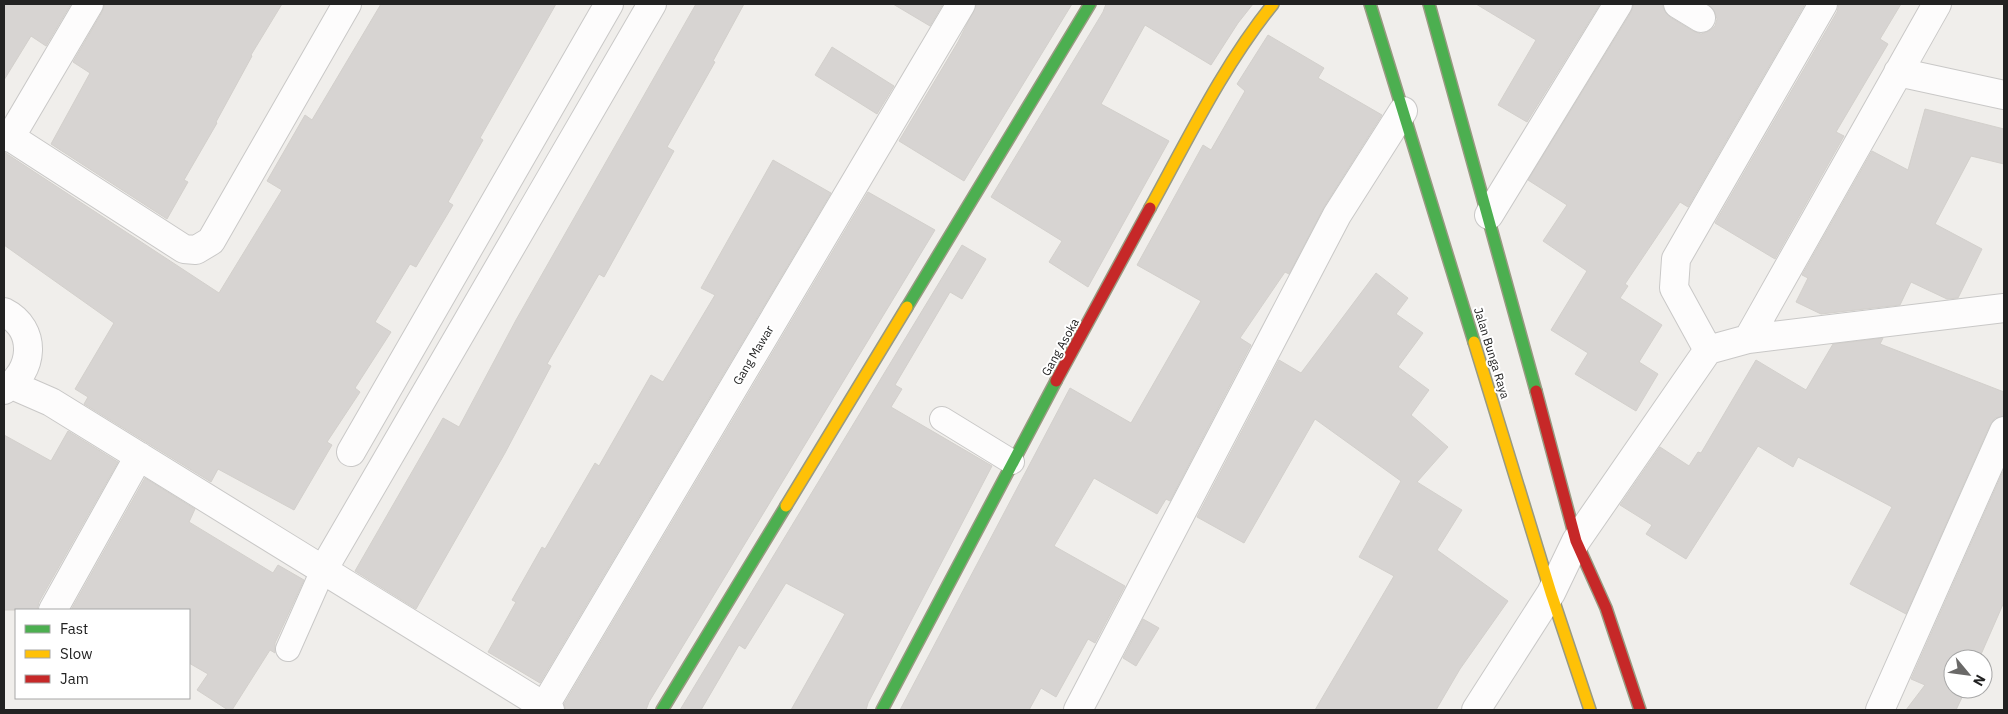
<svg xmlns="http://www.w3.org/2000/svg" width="2008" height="714" font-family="'IBM Plex Sans',sans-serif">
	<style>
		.building { fill: #d7d4d2; stroke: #d3d0cc }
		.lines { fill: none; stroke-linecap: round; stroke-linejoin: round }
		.lane-casing { stroke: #c9c8c7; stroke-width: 26 }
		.street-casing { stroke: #c9c8c7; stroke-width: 30 }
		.fast-casing { stroke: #999a82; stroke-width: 14 }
		.slow-casing { stroke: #999a82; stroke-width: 14 }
		.jam-casing { stroke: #999a82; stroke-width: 14 }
		.lane { stroke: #fdfcfc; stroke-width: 24 }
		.street { stroke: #fdfcfc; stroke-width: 28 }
		.fast { stroke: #4caf50; stroke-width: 11 }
		.slow { stroke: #ffc107; stroke-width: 11 }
		.jam { stroke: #c62828; stroke-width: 11 }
		.labels { text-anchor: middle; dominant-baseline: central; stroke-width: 4; stroke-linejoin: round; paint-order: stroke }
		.street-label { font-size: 12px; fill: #222; stroke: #fff }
	</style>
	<rect width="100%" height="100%" fill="#f0eeeb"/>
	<path class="building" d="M 4,4 L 71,4 L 46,46 L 31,36 L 4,80 Z
		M 105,4 L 282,4 L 251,55 L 252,56 L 216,122 L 217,123 L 184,180 L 188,182 L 167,219 L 51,144 L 90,73 L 73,62 L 102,12 Z
		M 381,4 L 556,4 L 480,138 L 483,140 L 448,202 L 453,205 L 416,267 L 410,264 L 375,322 L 391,332 L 355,388 L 360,392 L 327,442 L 332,445 L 294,510 L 218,469 L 211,482 L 84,404 L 88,397 L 75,389 L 114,323 L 4,245 L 4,152 L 219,293 L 282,190 L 267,181 L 305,115 L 312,120 Z
		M 696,4 L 744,4 L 713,61 L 715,62 L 667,147 L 674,151 L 604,277 L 599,274 L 547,364 L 551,366 L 505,453 L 416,609 L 355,571 L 443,418 L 459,427 L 516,320 Z
		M 893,4 L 943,4 L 930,26 Z
		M 977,4 L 1072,4 L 964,181 L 899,141 L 958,42 Z
		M 1106,4 L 1253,4 L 1238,23 L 1211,65 L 1145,25 L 1101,104 L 1169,141 L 1088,287 L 1049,262 L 1062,241 L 991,197 L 1103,12 Z
		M 1476,4 L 1600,4 L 1527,122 L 1498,105 L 1536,40 Z
		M 1634,4 L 1662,4 L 1665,12 L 1670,17 L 1693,31 L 1701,34 L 1709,31 L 1715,26 L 1717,19 L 1714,10 L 1708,4 L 1805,4 L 1688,207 L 1680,202 L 1625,284 L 1628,286 L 1620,298 L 1662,325 L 1639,362 L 1658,374 L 1636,411 L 1575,374 L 1588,353 L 1551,330 L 1587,271 L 1543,241 L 1567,205 L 1528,180 L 1631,12 Z
		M 1839,4 L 1901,4 L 1880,39 L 1888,44 L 1836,132 L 1844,136 L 1775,259 L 1715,223 L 1837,12 Z
		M 1268,35 L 1324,68 L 1318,78 L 1382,115 L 1324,207 L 1289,274 L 1285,272 L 1240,338 L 1251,345 L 1170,501 L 1166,499 L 1157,514 L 1094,478 L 1054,546 L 1125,586 L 1095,643 L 1088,639 L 1056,697 L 1041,688 L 1029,710 L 900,710 L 1070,388 L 1131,423 L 1201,301 L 1137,265 L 1203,145 L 1211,150 L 1245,91 L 1237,84 Z
		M 832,47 L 894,86 L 877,114 L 815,75 Z
		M 1925,109 L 2004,129 L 2004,164 L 1971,156 L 1935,224 L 1982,249 L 1958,298 L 1947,299 L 1911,282 L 1900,305 L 1821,314 L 1796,302 L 1808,278 L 1802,275 L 1872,151 L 1908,170 Z
		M 773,160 L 831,193 L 540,683 L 488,652 L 516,602 L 512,600 L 542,547 L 545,549 L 595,463 L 599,466 L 651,375 L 663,382 L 715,295 L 701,288 Z
		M 868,192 L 935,230 L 649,702 L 646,710 L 566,710 L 564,704 Z
		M 962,245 L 986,259 L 962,299 L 950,292 L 895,385 L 902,389 L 891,407 L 992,466 L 868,703 L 866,710 L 791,710 L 845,614 L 786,583 L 745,649 L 739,645 L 701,710 L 680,710 Z
		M 1376,273 L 1408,298 L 1396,314 L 1423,333 L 1398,367 L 1429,390 L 1411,415 L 1448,447 L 1417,482 L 1462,510 L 1437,550 L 1508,601 L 1460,669 L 1436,710 L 1315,710 L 1394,576 L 1359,557 L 1401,481 L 1315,419 L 1244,543 L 1197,517 L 1279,360 L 1301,373 Z
		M 1883,338 L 1880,344 L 2004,392 L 2004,416 L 1995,418 L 1990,425 L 1906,614 L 1850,584 L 1892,507 L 1798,457 L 1793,467 L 1758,446 L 1686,559 L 1646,534 L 1652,525 L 1620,505 L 1660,447 L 1689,466 L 1698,452 L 1701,453 L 1756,360 L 1806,390 L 1833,344 Z
		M 68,431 L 118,462 L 39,602 L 37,610 L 4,610 L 4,435 L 51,461 Z
		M 2004,469 L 2004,602 L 1979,659 L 1953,659 L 1953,689 L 1966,689 L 1956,710 L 1906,710 L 1925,685 L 1911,679 Z
		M 145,478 L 195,509 L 189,522 L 273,573 L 278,565 L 304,580 L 275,643 L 275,653 L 270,650 L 232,710 L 228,710 L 197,690 L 208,674 L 189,663 L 189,610 L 71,610 Z
		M 1143,619 L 1159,628 L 1136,666 L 1123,658 Z"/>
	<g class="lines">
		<defs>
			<path id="lane" d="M 942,419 L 1012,462
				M 288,649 L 323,570"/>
			<path id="street" d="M 1678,4 L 1701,18
				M 1898,72 L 2004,95
				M 4,133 L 184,249 L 196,250 L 211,241 L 347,4
				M 10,138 L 89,4
				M 1489,215 L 1618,4
				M 4,312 C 38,329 34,372 4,390
				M 1748,339 L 1937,4
				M 1708,350 L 1674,288 L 1676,259 L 1823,4
				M 12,385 L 51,402 L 550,710
				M 351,452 L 609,4
				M 323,570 L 652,4
				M 53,610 L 139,456
				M 544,707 L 961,4
				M 1078,710 L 1337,215 L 1403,111
				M 1476,710 L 1551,593 L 1576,541 L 1708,350 L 1748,339 L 2004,308
				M 1880,710 L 2004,431"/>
			<path id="fast" d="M 1370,4 L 1474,342
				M 1429,4 L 1536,391
				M 907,307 L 1090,4
				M 662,710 L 786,506
				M 882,710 L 1056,381"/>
			<path id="slow" d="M 1150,208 C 1188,139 1223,66 1273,4
				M 1474,342 L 1551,593 L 1590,710
				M 786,506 L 907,307"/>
			<path id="jam" d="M 1056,381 L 1150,208
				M 1536,391 L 1576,541 L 1606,608 L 1640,710"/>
		</defs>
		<use href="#lane" class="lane-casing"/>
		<use href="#street" class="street-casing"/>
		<use href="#fast" class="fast-casing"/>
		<use href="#slow" class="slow-casing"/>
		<use href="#jam" class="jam-casing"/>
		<use href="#lane" class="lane"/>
		<use href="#street" class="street"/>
		<use href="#fast" class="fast"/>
		<use href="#slow" class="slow"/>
		<use href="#jam" class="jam"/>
	</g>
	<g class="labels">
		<g class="street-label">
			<text transform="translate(1060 347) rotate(-61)">Gang Asoka</text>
			<text transform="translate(1492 353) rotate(73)">Jalan Bunga Raya</text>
			<text transform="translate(753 355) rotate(-59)">Gang Mawar</text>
		</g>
	</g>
	<rect width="2008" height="714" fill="none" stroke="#222222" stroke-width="10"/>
	<rect x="15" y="609" width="175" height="90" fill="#ffffff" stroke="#a7a7a7"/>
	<rect x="25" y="625" width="25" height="8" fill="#4caf50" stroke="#a7a7a7"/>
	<text x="60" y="634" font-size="15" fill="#222222">Fast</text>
	<rect x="25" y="650" width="25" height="8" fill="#ffc107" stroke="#a7a7a7"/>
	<text x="60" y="659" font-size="15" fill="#222222">Slow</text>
	<rect x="25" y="675" width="25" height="8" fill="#c62828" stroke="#a7a7a7"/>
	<text x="60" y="684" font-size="15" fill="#222222">Jam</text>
	<g transform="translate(1968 674) rotate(119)"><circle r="24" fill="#ffffff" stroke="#a7a7a7"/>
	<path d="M0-4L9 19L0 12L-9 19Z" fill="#6a6968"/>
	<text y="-8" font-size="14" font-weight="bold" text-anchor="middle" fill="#222222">N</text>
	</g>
</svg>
